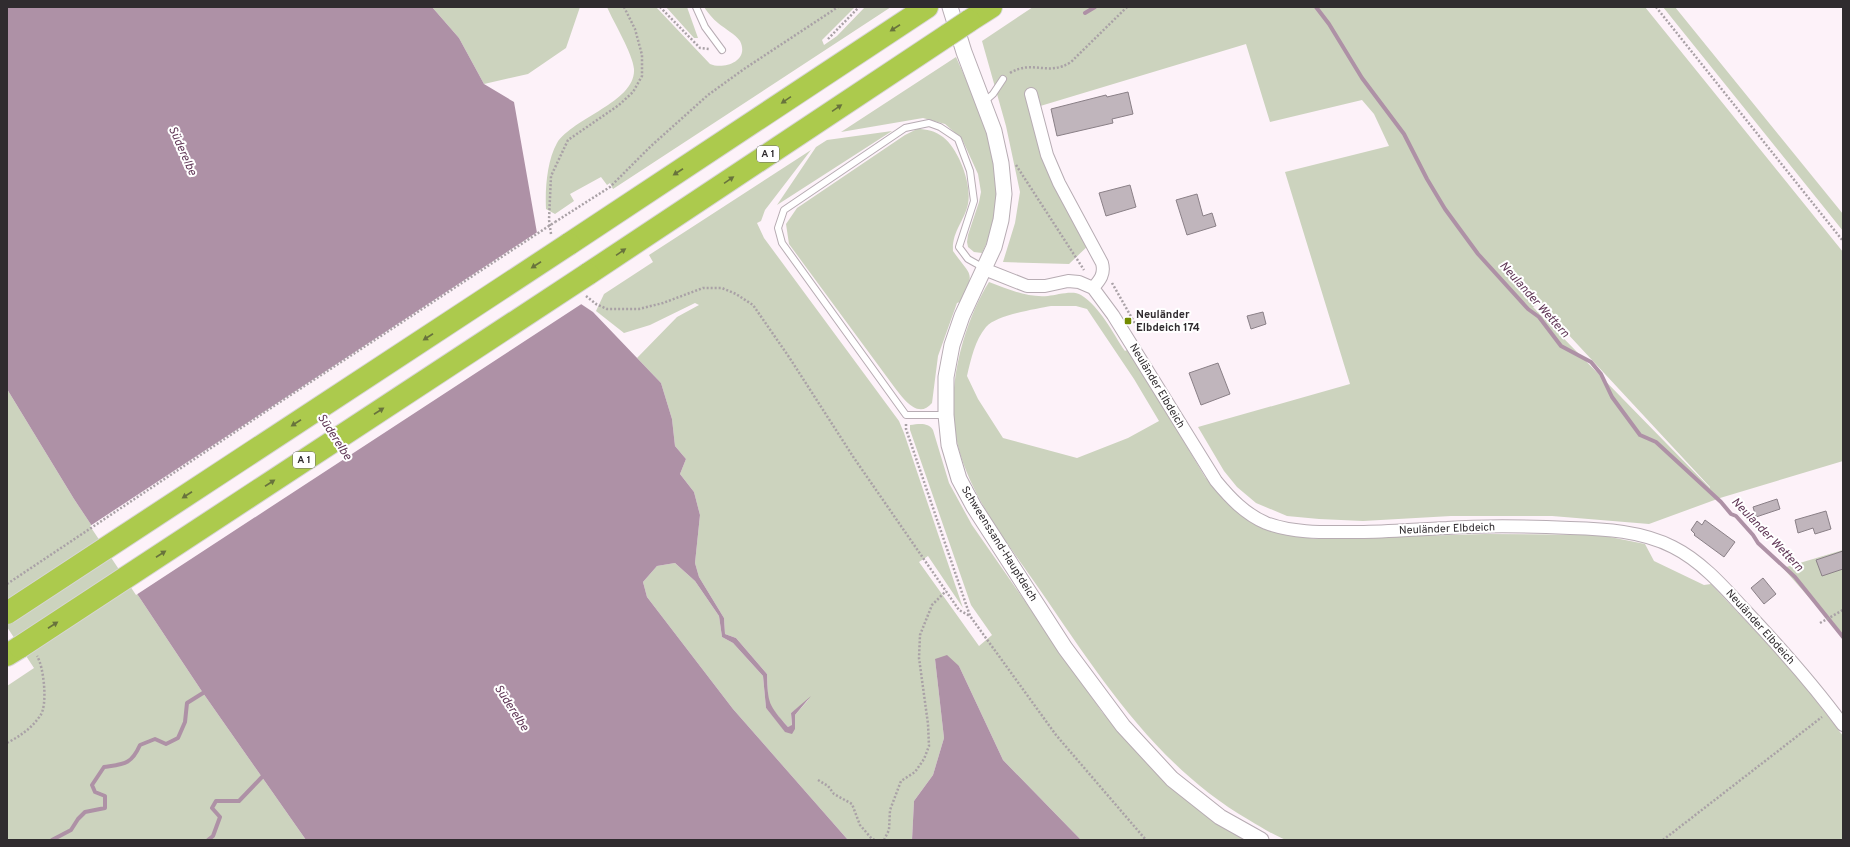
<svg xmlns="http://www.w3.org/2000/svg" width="1850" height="847" font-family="Overpass,sans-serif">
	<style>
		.green { fill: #ccd3be; fill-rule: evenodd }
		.water { fill: #ae91a6 }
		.pier { fill: #fdf2f9 }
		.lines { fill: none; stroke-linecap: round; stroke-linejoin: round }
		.stream { stroke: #ae91a6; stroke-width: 4 }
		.building { fill: #c0b5bc; stroke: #8a8087 }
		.service-casing { stroke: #b7acb3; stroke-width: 8 }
		.minor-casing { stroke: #b7acb3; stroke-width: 14 }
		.tertiary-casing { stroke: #b7acb3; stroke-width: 17 }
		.motorway-casing { stroke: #d6d5d5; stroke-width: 24 }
		.path { stroke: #a9a1a6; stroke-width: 2.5; stroke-dasharray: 2 2; stroke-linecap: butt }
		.service { stroke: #fff; stroke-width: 6 }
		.minor { stroke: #fff; stroke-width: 12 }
		.tertiary { stroke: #fff; stroke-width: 15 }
		.motorway { stroke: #acca4d; stroke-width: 22 }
		.motorway-bridge-casing { stroke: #d6d5d5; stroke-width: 24; stroke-linecap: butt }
		.path-bridge { stroke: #a9a1a6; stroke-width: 2.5; stroke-dasharray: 2 2; stroke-linecap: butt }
		.motorway-bridge { stroke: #acca4d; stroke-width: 22 }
		.oneway { fill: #68733c }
		.poi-dot { fill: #738b00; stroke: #fff; stroke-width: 1.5 }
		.labels { text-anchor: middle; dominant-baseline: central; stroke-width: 4; stroke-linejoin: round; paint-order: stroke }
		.shield { fill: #fff; stroke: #6e6b6d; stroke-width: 1 }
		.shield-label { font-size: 10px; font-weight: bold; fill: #302c2f }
		.poi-label { font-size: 11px; font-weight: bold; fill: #302c2f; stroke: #fff; text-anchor: start }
		.street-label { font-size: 11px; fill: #302c2f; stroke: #fff }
		.water-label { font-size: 12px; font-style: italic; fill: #603656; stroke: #fff }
	</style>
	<rect width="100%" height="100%" fill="#fdf2f9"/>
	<path class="green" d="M 432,7 L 580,7 L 566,48 L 528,74 L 484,84 L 459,38 Z
		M 607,7 L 656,7 L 710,64 C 724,70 750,61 740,41 C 735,34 725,29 718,23 C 713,19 708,13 704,7 L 855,7 L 822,40 L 824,45 L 837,36 L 865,7 L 891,7 L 613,189 L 610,183 L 607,185 L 601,177 L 570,194 L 574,201 L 555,214 L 546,209 C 545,188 547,161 557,143 C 574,117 636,102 634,69 C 633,54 613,21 607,7 Z
		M 666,7 L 687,7 L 698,38 L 694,38 Z
		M 1033,7 L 1645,7 L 1843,252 L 1843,461 L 1720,498 L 1649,524 L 1552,516 L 1451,516 L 1363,521 L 1319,519 L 1287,516 L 1256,503 L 1237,487 L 1224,471 L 1198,427 L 1350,384 L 1285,172 L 1389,146 L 1374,114 L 1362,100 L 1270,122 L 1246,44 L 1037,107 L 1059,183 L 1092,242 L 1069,264 L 1003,262 L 1015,223 L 1020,192 L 1006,126 L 982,41 ZM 1539,303 L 1710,487 L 1710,488 L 1533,307 Z
		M 1663,7 L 1675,7 L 1843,214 L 1843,231 Z
		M 956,57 C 983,118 1016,188 982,253 L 974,252 L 968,247 L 967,242 L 968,235 L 979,202 L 981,192 L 978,174 L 962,139 L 945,124 L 923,118 L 841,132 Z
		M 917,129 C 927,129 935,131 943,137 C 959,149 972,185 968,204 C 964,222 952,231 953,251 C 970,276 977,271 960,302 L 957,303 L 938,356 L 932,403 C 918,420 903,398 895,388 L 789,244 L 786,224 L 797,208 L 905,135 Z
		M 892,131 L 777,205 L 816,147 L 827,140 Z
		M 811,150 L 765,210 L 761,221 L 757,223 L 764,238 L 899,421 L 904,433 L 963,608 L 928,556 L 919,562 L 979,646 L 992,635 L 971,605 L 910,430 L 910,425 C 919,424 928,422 933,430 L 949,483 L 972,525 L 1102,712 L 1146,762 L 1183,796 L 1247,840 L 1081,840 L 1003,760 L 959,666 L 935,659 L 944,738 L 933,775 L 914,801 L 912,840 L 848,840 L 733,709 L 647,597 L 643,582 L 657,566 L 675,563 L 695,581 L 719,616 L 722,637 L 733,643 L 763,676 L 766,708 L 785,731 L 795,729 L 795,715 L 809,699 L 791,713 L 792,726 L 788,727 L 772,709 L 768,700 L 767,674 L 736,638 L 725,634 L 724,618 L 699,577 L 695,563 L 700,515 L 694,492 L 680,474 L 686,459 L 675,446 L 672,419 L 661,383 L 637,358 L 677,317 L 699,305 L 695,303 L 650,325 L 624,333 L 596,311 L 604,294 L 653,262 L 649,255 Z
		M 989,282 C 1008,289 1027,298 1048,296 C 1057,295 1073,290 1081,295 C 1101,308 1112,332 1125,351 L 1129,349 L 1205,477 L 1240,515 L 1274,531 L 1314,539 L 1485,534 L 1600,535 L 1645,544 L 1654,561 L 1704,585 L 1711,584 L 1795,673 L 1843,736 L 1843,840 L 1286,840 C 1273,835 1261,827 1249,820 C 1157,767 1099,676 1040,590 C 1009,545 972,500 958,446 C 944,396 962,325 989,282 ZM 1051,306 L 1076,306 L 1087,309 L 1134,379 L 1159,421 L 1128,438 L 1077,458 L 1003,438 L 978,399 L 967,376 C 971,359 975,340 986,327 C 996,315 1036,309 1051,306 Z
		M 7,389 L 74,499 L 203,693 L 306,840 L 7,840 L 7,686 L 34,668 L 7,627 Z
		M 1843,550 L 1843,636 L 1783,568 Z"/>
	<path class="water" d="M 7,7 L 432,7 L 459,38 L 484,84 L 514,102 L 537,233 L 550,268 L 581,304 L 593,312 L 661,383 L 672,419 L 675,446 L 686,459 L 680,474 L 694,492 L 700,515 L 695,563 L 699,577 L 724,618 L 725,634 L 736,638 L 767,674 C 768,704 768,704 788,727 L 792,725 L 791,713 L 811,696 L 795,715 L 795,729 L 792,734 L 785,732 L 766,708 L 763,676 L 733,643 L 722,637 L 719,616 L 695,581 L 675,563 L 657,566 L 643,582 L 647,597 L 733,709 L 848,840 L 306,840 L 203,693 L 74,499 L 7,389 Z
		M 947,655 L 959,666 L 1003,760 L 1081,840 L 912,840 L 914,801 L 933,775 L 944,738 L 935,659 Z"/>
	<path class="pier" d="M 539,231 L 551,267 L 583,303 L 136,595 L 90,526 Z"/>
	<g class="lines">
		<path class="stream" d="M 1316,7 L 1329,24 L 1362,78 L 1404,134 L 1427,179 L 1445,209 L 1478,254 L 1528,309 L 1539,317 L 1561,346 L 1591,362 L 1601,374 L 1612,397 L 1640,435 L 1656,442 L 1721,502 L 1731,514 L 1736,516 L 1753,535 L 1758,543 L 1795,577 L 1843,637
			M 1085,13 L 1095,7
			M 52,840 L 71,830 L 78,819 L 85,812 L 105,808 L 105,796 L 95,792 L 92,785 L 104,767 C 124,764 131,765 140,745 L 155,739 L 166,744 L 178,738 L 185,722 L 187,703 L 203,693
			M 208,840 L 213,836 L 220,817 L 212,808 L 216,801 L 239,801 L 262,777"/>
	</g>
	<path class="building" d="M 1128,92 L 1133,114 L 1112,119 L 1113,123 L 1057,136 L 1051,109 L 1106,95 L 1107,97 Z
		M 1130,185 L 1136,207 L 1106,216 L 1099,193 Z
		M 1197,194 L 1203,216 L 1212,213 L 1216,226 L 1187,235 L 1176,200 Z
		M 1263,312 L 1266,324 L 1251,329 L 1247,316 Z
		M 1218,363 L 1230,394 L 1201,405 L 1189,373 Z
		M 1777,499 L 1780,509 L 1756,517 L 1753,507 Z
		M 1826,511 L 1831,529 L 1815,534 L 1813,528 L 1798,533 L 1795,520 Z
		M 1705,520 L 1735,542 L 1724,557 L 1694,535 L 1695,534 L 1691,530 L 1697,521 L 1702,525 Z
		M 1843,551 L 1843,569 L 1822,576 L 1816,560 Z
		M 1763,578 L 1776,594 L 1764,604 L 1751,588 Z"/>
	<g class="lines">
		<defs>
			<path id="service" d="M 696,7 L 705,27 L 722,50
				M 984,102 L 993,94 L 1003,79
				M 946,415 L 906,415 L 782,243 L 778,228 L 784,210 L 905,128 L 929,123 L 940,127 L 958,139 L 970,171 L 974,201 L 959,247 L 968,259 L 984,268"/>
			<path id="minor" d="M 1031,94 L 1047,155 L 1059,183 L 1102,263 C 1105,274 1100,280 1093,288
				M 984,269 L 1027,286 L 1045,286 L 1068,281 L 1079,282 L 1093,288 L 1113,315 L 1216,481 C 1230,498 1245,514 1266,523 C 1295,534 1329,532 1359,532 C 1389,532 1418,529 1447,528 C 1488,525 1529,526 1570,528 C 1605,529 1642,531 1673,547 C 1701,561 1723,586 1744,609 C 1779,646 1813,684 1843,725"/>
			<path id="tertiary" d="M 950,7 L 964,52 L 994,131 L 1001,163 L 1004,194 L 1001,220 L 994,247 L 962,316 L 952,345 L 946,377 L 946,415 L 949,445 L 959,479 L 974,507 L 1065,648 L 1123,726 L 1172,779 L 1220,817 L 1261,840"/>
			<path id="motorway" d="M 969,21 L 991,7
				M 569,244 L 927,7
				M 588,274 L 948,35
				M 7,655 L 20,647"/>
		</defs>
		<use href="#service" class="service-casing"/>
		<use href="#minor" class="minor-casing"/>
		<use href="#tertiary" class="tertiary-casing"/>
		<use href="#motorway" class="motorway-casing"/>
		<path class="path" d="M 660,7 L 700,48 L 709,49
			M 1656,7 L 1843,241
			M 828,39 L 859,7
			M 1010,73 C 1033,59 1048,77 1071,62 L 1127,7
			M 1016,165 L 1084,270
			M 555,222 L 610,187 L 651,146 L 708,95 L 744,69 L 838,7
			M 551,234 L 549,220 L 551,176 L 568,140 L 619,105 L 633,92 L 642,76 L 642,55 L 635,29 L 624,7
			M 1112,283 L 1137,327
			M 586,296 L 596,304 L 607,309 L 639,309 L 663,303 L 703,288 L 722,288 L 736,294 L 753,305 L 789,357 L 854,458 L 959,610 L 970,616
			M 906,424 L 906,429 L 970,616 L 1056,735 L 1146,840
			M 1820,623 L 1843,610
			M 7,743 C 20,736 31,729 40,716 C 48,706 44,667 37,656
			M 818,780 L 828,786 L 834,794 L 852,804 L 860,825 L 872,839 L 875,840
			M 884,840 L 889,830 L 890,810 L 901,781 L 915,772 L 924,759 L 929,746 L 928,724 L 919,658 L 920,635 L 932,605 L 946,591
			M 1663,840 L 1822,717"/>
		<use href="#service" class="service"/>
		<use href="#minor" class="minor"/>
		<use href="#tertiary" class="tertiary"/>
		<use href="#motorway" class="motorway"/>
		<defs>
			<path id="motorway-bridge" d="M 948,35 L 969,21
				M 7,613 L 569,244
				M 20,647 L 588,274"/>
		</defs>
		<use href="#motorway-bridge" class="motorway-bridge-casing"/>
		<path class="path-bridge" d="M 7,584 L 277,404 L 555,222"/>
		<use href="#motorway-bridge" class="motorway-bridge"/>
	</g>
	<defs><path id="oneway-solid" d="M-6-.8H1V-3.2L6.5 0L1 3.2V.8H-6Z"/></defs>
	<g class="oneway">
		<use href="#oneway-solid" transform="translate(895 28) rotate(147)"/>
		<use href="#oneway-solid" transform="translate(786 100) rotate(146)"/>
		<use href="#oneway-solid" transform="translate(837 108) rotate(-34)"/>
		<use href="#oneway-solid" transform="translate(678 172) rotate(147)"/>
		<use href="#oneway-solid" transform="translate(729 180) rotate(-34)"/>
		<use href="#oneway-solid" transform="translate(621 252) rotate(-34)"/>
		<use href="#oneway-solid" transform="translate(536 265) rotate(147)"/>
		<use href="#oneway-solid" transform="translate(428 337) rotate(147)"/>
		<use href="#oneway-solid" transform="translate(379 411) rotate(-33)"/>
		<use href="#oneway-solid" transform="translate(296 423) rotate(147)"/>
		<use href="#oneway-solid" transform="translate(270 483) rotate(-33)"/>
		<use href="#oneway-solid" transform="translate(187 495) rotate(147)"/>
		<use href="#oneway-solid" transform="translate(161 554) rotate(-33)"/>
		<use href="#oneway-solid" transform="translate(53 625) rotate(-33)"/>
	</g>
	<rect class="poi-dot" x="1124" y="317" width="8" height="8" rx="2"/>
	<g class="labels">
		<g class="shield">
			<rect x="757" y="146" width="22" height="16" rx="3"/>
			<rect x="293" y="452" width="22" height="16" rx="3"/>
		</g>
		<g class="shield-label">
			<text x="768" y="154">A 1</text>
			<text x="304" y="460">A 1</text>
		</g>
		<g class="poi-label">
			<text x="1136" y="315">Neuländer<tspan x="1136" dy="13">Elbdeich 174</tspan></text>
		</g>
		<g class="street-label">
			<text transform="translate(1157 386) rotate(59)">Neuländer Elbdeich</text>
			<text transform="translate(1447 529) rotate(-2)">Neuländer Elbdeich</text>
			<text transform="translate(999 544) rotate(58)">Schweenssand-Hauptdeich</text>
			<text transform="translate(1760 627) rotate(48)">Neuländer Elbdeich</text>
		</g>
		<g class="water-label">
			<text transform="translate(182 151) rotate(66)">Süderelbe</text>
			<text transform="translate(1534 300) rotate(48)">Neulander Wettern</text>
			<text transform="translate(334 437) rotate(57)">Süderelbe</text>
			<text transform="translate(1767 535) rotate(46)">Neulander Wettern</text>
			<text transform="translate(511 708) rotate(57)">Süderelbe</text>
		</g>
	</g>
	<rect width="1850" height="847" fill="none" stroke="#302c2f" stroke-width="16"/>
</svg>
